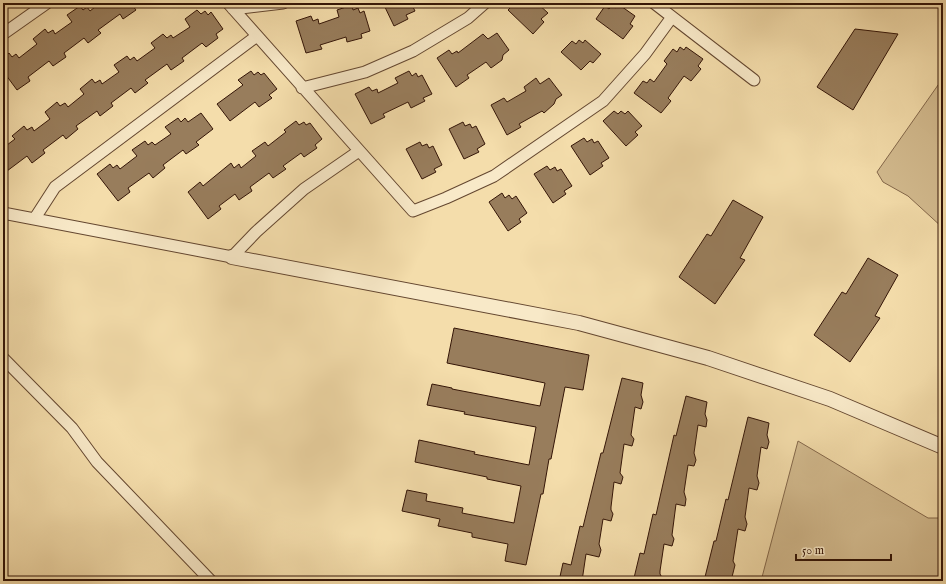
<svg xmlns="http://www.w3.org/2000/svg" width="946" height="584" font-family="'IM FELL English',serif">
	<style>
		.green { fill: #d3bb8f; stroke: #84684b }
		.building { fill: #987d5c; stroke: #341507 }
		.lines { fill: none; stroke-linecap: round; stroke-linejoin: round }
		.minor-casing { stroke: #644730; stroke-width: 13 }
		.tertiary-casing { stroke: #644730; stroke-width: 16 }
		.minor { stroke: #f8e9c8; stroke-width: 11 }
		.tertiary { stroke: #f8e9c8; stroke-width: 14 }
	</style>
	<rect width="100%" height="100%" fill="#f4ddab"/>
	<filter id="stains"><feTurbulence type="fractalNoise" baseFrequency=".005" numOctaves="4"/><feColorMatrix values="0 0 0 0 .2 0 0 0 0 .09 0 0 0 0 .02 0 0 0 .5 -.17"/></filter>
	<radialGradient id="worn" r=".72"><stop offset=".6" stop-color="#630" stop-opacity="0"/><stop offset="1" stop-color="#630" stop-opacity=".3"/></radialGradient>
	<path class="green" d="M 943,78 L 943,228 L 908,196 L 883,182 L 877,172 Z
		M 798,441 L 928,518 L 943,518 L 943,581 L 761,581 Z"/>
	<path class="building" d="M 100,3 L 134,3 L 132,5 L 136,10 L 123,19 L 120,14 L 98,30 L 101,33 L 88,43 L 84,38 L 64,53 L 66,57 L 53,66 L 49,61 L 28,77 L 30,81 L 17,90 L 3,71 L 3,58 L 9,53 L 12,57 L 16,54 L 19,58 L 37,44 L 33,39 L 45,29 L 48,33 L 53,30 L 55,34 L 72,22 L 67,15 L 80,6 L 83,10 L 87,7 L 90,11 Z
		M 383,3 L 411,3 L 415,11 L 406,15 L 408,19 L 394,26 Z
		M 515,3 L 537,3 L 548,13 L 541,19 L 544,22 L 533,34 L 508,10 Z
		M 618,4 L 635,16 L 630,24 L 633,26 L 623,39 L 596,19 L 605,6 L 609,9 L 612,5 L 616,8 Z
		M 352,5 L 353,10 L 358,8 L 360,13 L 364,11 L 370,31 L 361,34 L 362,38 L 347,42 L 346,37 L 320,45 L 322,49 L 306,53 L 296,21 L 311,16 L 313,21 L 318,19 L 319,24 L 339,17 L 337,10 Z
		M 197,10 L 201,14 L 205,11 L 208,15 L 211,12 L 223,29 L 216,34 L 218,38 L 206,47 L 202,43 L 182,58 L 184,61 L 171,70 L 167,64 L 145,80 L 148,83 L 135,93 L 131,88 L 111,103 L 113,106 L 100,116 L 97,111 L 76,126 L 78,129 L 66,139 L 63,135 L 43,150 L 45,153 L 32,163 L 27,156 L 3,174 L 3,148 L 15,139 L 12,136 L 24,126 L 27,130 L 32,127 L 34,131 L 50,119 L 45,112 L 57,102 L 60,106 L 65,103 L 68,107 L 84,94 L 80,89 L 92,79 L 95,83 L 100,80 L 102,84 L 119,72 L 114,65 L 127,56 L 130,60 L 134,57 L 137,61 L 155,48 L 151,43 L 163,34 L 167,38 L 171,35 L 173,38 L 190,27 L 185,19 Z
		M 855,29 L 898,34 L 853,110 L 817,87 Z
		M 497,33 L 509,50 L 503,55 L 502,60 L 491,68 L 486,62 L 467,75 L 469,78 L 456,87 L 437,58 L 449,50 L 452,54 L 457,51 L 458,53 L 483,34 L 488,39 Z
		M 579,40 L 583,43 L 585,40 L 601,54 L 593,63 L 590,61 L 581,70 L 561,52 L 572,41 L 576,44 Z
		M 680,47 L 684,50 L 686,47 L 703,59 L 698,66 L 701,69 L 691,81 L 684,76 L 668,98 L 671,101 L 661,113 L 634,93 L 643,81 L 647,83 L 650,79 L 654,82 L 667,64 L 664,61 L 673,49 L 677,52 Z
		M 251,71 L 254,75 L 258,72 L 261,75 L 264,73 L 277,89 L 269,95 L 272,98 L 259,107 L 255,102 L 230,121 L 217,104 L 243,85 L 238,80 Z
		M 409,71 L 412,76 L 416,73 L 418,77 L 422,75 L 432,94 L 423,98 L 425,101 L 411,108 L 408,102 L 383,114 L 385,117 L 371,124 L 355,94 L 369,87 L 372,91 L 377,89 L 378,93 L 398,83 L 395,78 Z
		M 536,78 L 540,84 L 549,78 L 562,95 L 556,99 L 554,104 L 544,113 L 542,111 L 519,124 L 521,127 L 507,135 L 491,105 L 504,98 L 507,102 L 526,91 L 524,87 Z
		M 614,111 L 618,114 L 621,111 L 625,114 L 628,111 L 642,126 L 635,132 L 638,135 L 626,146 L 603,121 Z
		M 201,113 L 213,129 L 196,142 L 199,145 L 186,154 L 183,150 L 163,165 L 165,168 L 153,178 L 149,173 L 128,188 L 130,192 L 118,201 L 97,174 L 110,164 L 113,168 L 117,165 L 120,169 L 137,156 L 132,150 L 145,141 L 148,145 L 152,142 L 155,145 L 171,134 L 165,127 L 178,118 L 181,122 L 185,118 L 188,122 Z
		M 296,121 L 299,125 L 304,122 L 306,125 L 310,123 L 322,139 L 315,145 L 317,148 L 304,157 L 301,153 L 283,166 L 286,169 L 273,178 L 269,173 L 250,187 L 252,191 L 239,200 L 235,194 L 219,206 L 221,209 L 208,219 L 188,192 L 200,182 L 203,186 L 231,163 L 234,168 L 239,164 L 241,168 L 256,156 L 252,151 L 265,142 L 268,146 L 286,132 L 284,130 Z
		M 463,122 L 465,126 L 470,124 L 472,128 L 476,126 L 485,144 L 477,149 L 479,152 L 464,159 L 449,129 Z
		M 584,138 L 587,142 L 592,139 L 594,143 L 598,141 L 609,158 L 601,163 L 603,166 L 590,175 L 571,146 Z
		M 420,142 L 422,146 L 427,144 L 429,148 L 433,146 L 442,165 L 434,169 L 436,172 L 422,179 L 406,149 Z
		M 547,166 L 550,170 L 555,167 L 557,171 L 561,169 L 572,186 L 564,191 L 566,194 L 553,203 L 534,174 Z
		M 502,193 L 505,198 L 509,195 L 512,199 L 516,196 L 527,213 L 519,219 L 521,222 L 508,231 L 489,202 Z
		M 733,200 L 763,217 L 740,258 L 745,260 L 715,304 L 679,277 L 707,234 L 711,236 Z
		M 868,258 L 898,275 L 875,316 L 880,318 L 850,362 L 814,335 L 842,292 L 846,294 Z
		M 454,328 L 589,355 L 583,390 L 565,387 L 551,459 L 549,459 L 543,494 L 541,494 L 526,565 L 505,561 L 508,544 L 472,537 L 472,533 L 438,526 L 440,519 L 402,511 L 407,490 L 427,494 L 426,501 L 463,508 L 462,513 L 514,523 L 521,486 L 487,479 L 487,477 L 415,462 L 419,440 L 475,452 L 474,454 L 529,465 L 536,427 L 464,414 L 465,412 L 427,405 L 432,384 L 452,388 L 452,389 L 540,406 L 545,383 L 447,363 Z
		M 622,378 L 643,383 L 641,395 L 643,402 L 641,409 L 635,407 L 631,435 L 634,439 L 632,446 L 624,444 L 620,473 L 623,477 L 621,484 L 614,482 L 611,507 L 611,510 L 613,514 L 611,521 L 603,519 L 599,544 L 601,550 L 599,557 L 586,554 L 582,581 L 559,581 L 563,563 L 571,565 L 580,526 L 583,527 L 601,453 L 603,453 Z
		M 686,396 L 707,402 L 705,414 L 707,420 L 706,427 L 698,425 L 694,453 L 696,460 L 694,466 L 688,465 L 684,492 L 686,499 L 685,506 L 676,504 L 672,535 L 674,539 L 672,546 L 664,544 L 660,571 L 660,574 L 664,581 L 646,581 L 634,578 L 640,553 L 644,554 L 653,514 L 656,515 L 674,435 L 676,436 Z
		M 748,417 L 769,423 L 767,435 L 769,442 L 767,449 L 761,447 L 757,476 L 759,483 L 757,490 L 749,488 L 745,517 L 747,524 L 745,531 L 738,529 L 733,561 L 735,565 L 731,581 L 704,581 L 714,541 L 716,541 L 726,499 L 728,500 Z"/>
	<g class="lines">
		<defs>
			<path id="minor" d="M 228,3 L 413,211 L 446,198 L 494,176 L 603,101 L 645,54 L 672,17
				M 654,3 L 754,80
				M 233,9 L 283,3
				M 3,34 L 47,3
				M 302,88 L 365,72 L 413,51 L 468,18 L 485,3
				M 3,213 L 232,257 L 256,232 L 304,189 L 359,151
				M 35,218 L 55,187 L 257,36
				M 3,358 L 72,428 L 97,462 L 211,581"/>
			<path id="tertiary" d="M 232,257 L 579,323 L 708,358 L 830,399 L 943,447"/>
		</defs>
		<use href="#minor" class="minor-casing"/>
		<use href="#tertiary" class="tertiary-casing"/>
		<use href="#minor" class="minor"/>
		<use href="#tertiary" class="tertiary"/>
	</g>
	<rect width="946" height="584" fill="none" stroke="#f4ddab" stroke-width="16"/>
	<rect x="4" y="4" width="938" height="576" fill="none" stroke="#341507" stroke-width="2"/>
	<rect x="8" y="8" width="930" height="568" fill="none" stroke="#341507"/>
	<path d="M796 554v6h95v-6" fill="none" stroke="#341507" stroke-width="2"/>
	<text x="802" y="554" font-size="12" fill="#341507" stroke="#f8e9c8" stroke-width="3" paint-order="stroke">50 m</text>
	<rect width="100%" height="100%" filter="url(#stains)"/>
	<rect width="100%" height="100%" fill="url(#worn)"/>
</svg>
